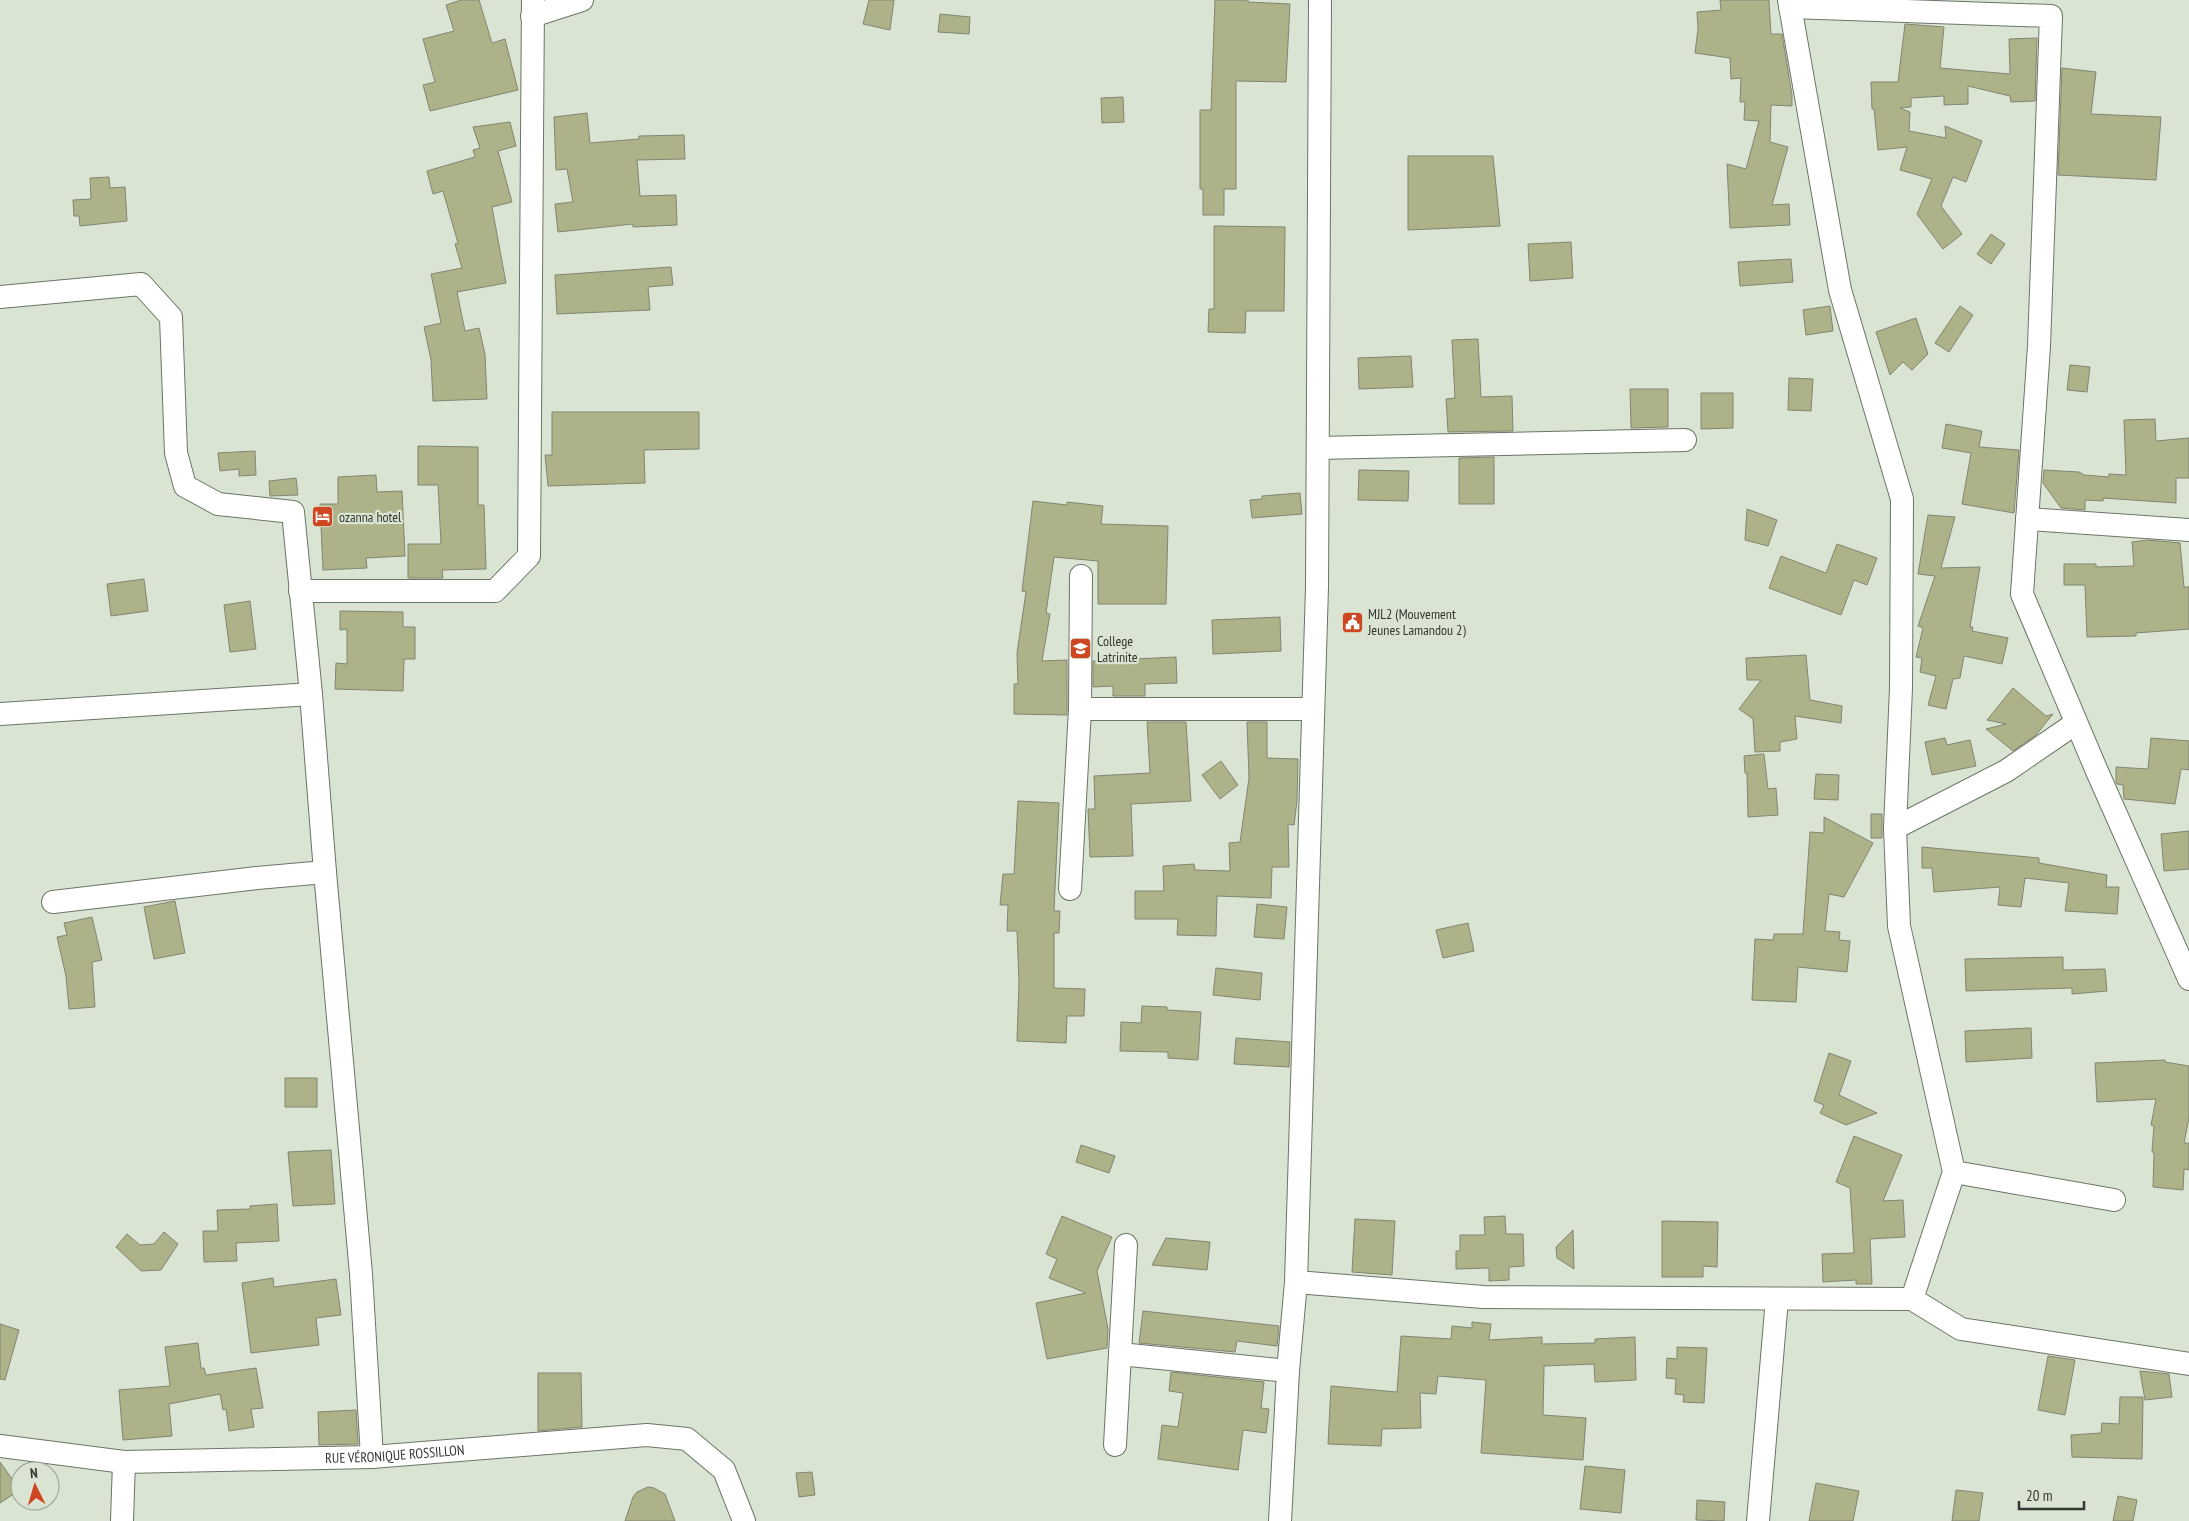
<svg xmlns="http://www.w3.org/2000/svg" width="2189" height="1521" font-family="'PT Sans Narrow',sans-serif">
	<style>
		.building { fill: #adb289; stroke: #828572 }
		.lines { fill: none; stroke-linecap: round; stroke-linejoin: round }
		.minor-casing { stroke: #6b7565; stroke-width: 24 }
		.minor { stroke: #fff; stroke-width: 22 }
		.labels { text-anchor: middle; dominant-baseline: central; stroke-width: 4.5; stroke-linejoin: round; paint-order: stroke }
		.poi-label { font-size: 14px; fill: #343831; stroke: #d9e5d2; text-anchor: start }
		.street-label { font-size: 14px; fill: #343831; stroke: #d9e5d2 }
	</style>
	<rect width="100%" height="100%" fill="#d9e5d2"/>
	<path class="building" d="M 461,0 L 479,0 L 492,43 L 505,39 L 518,90 L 430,111 L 423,85 L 435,82 L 423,39 L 454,31 L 446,5 Z
		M 869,0 L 894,0 L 890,30 L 863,24 Z
		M 1215,0 L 1248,0 L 1248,2 L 1290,4 L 1286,82 L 1236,81 L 1236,189 L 1224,189 L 1224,215 L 1203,215 L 1203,189 L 1200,189 L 1200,110 L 1211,110 Z
		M 1720,0 L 1769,0 L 1771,34 L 1782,34 L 1792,95 L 1792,106 L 1771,105 L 1770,142 L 1788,147 L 1772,205 L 1789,204 L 1790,225 L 1730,228 L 1727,164 L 1746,169 L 1759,121 L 1744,120 L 1745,102 L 1740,102 L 1741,78 L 1731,79 L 1730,58 L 1695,53 L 1698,29 L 1697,12 L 1721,10 Z
		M 940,14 L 970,17 L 969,34 L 938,32 Z
		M 1905,24 L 1944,27 L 1940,68 L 2010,74 L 2009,39 L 2037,38 L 2035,101 L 2011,102 L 2010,96 L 1968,86 L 1968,104 L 1944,105 L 1944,96 L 1911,98 L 1911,107 L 1900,108 L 1910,112 L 1909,131 L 1946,138 L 1945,126 L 1982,141 L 1966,182 L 1953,177 L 1941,206 L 1962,234 L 1943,249 L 1917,214 L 1932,179 L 1900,170 L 1907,147 L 1878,150 L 1874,109 L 1872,109 L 1871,82 L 1898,82 Z
		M 2062,68 L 2096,72 L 2091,114 L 2161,117 L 2156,180 L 2058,175 Z
		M 1123,97 L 1124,122 L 1102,123 L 1101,98 Z
		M 587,113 L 590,143 L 639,139 L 639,136 L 684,135 L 685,159 L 637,160 L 640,196 L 676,195 L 677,225 L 633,227 L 633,224 L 558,232 L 555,204 L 573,202 L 567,169 L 556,170 L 554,117 Z
		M 510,122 L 516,146 L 498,151 L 512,202 L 492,207 L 506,283 L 457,292 L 465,331 L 479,328 L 485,354 L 487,399 L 433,401 L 431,360 L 424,327 L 441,323 L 431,274 L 462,268 L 455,244 L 458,243 L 443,191 L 433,194 L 427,171 L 475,157 L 473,150 L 480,148 L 473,127 Z
		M 1408,156 L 1493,156 L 1500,226 L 1408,230 Z
		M 109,177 L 110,188 L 125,187 L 127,221 L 80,226 L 79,216 L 74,216 L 73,200 L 91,199 L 90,178 Z
		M 1214,226 L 1285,227 L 1284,311 L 1246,311 L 1245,333 L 1208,332 L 1209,309 L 1214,309 Z
		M 1991,234 L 2005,244 L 1991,264 L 1977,254 Z
		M 1571,242 L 1573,278 L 1530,281 L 1528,244 Z
		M 1791,259 L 1793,282 L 1740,286 L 1738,262 Z
		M 671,267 L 673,285 L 648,287 L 650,310 L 557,314 L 555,275 Z
		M 1830,306 L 1833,331 L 1806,335 L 1803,310 Z
		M 1960,306 L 1973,315 L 1949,352 L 1935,343 Z
		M 1916,318 L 1928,354 L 1912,370 L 1903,362 L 1890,375 L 1876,332 Z
		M 1478,339 L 1481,397 L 1512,396 L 1513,431 L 1448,432 L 1446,399 L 1455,398 L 1452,340 Z
		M 1411,356 L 1413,387 L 1359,389 L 1358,358 Z
		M 2070,365 L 2090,367 L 2087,392 L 2067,390 Z
		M 1789,378 L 1813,379 L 1811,411 L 1788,410 Z
		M 1630,389 L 1668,389 L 1668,427 L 1631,428 Z
		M 1701,393 L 1733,393 L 1733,428 L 1701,429 Z
		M 552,412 L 699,412 L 699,449 L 644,450 L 645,483 L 548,486 L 545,455 L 552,455 Z
		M 2155,419 L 2156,441 L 2189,438 L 2189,478 L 2176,478 L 2176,503 L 2103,498 L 2103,501 L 2085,500 L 2085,510 L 2061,508 L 2043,483 L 2044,470 L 2079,472 L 2084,475 L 2109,477 L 2109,474 L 2126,475 L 2124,420 Z
		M 1946,424 L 1982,431 L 1979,447 L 2019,450 L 2014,513 L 1962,504 L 1971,453 L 1942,448 Z
		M 418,446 L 478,447 L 478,505 L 484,505 L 486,569 L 442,570 L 443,578 L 408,578 L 408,544 L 441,544 L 438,485 L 418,485 Z
		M 255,451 L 256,475 L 239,476 L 239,469 L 220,471 L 218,453 Z
		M 1494,457 L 1494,504 L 1459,504 L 1459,458 Z
		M 1359,470 L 1409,471 L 1408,501 L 1358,500 Z
		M 376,475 L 377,492 L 402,491 L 405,556 L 366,558 L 367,568 L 323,570 L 320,504 L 338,504 L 338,477 Z
		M 296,478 L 298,495 L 270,496 L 269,481 Z
		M 1300,493 L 1302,514 L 1252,518 L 1250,500 L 1262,499 L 1262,496 Z
		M 1033,501 L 1067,505 L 1067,502 L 1103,506 L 1101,524 L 1168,526 L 1166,604 L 1098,604 L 1098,561 L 1054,557 L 1046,613 L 1050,614 L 1042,661 L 1067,660 L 1067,715 L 1014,714 L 1014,684 L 1018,684 L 1017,653 L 1026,592 L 1022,591 Z
		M 1747,509 L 1777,520 L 1768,546 L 1745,540 Z
		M 1928,515 L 1955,517 L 1941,568 L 1980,567 L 1970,627 L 1973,627 L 1972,631 L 2008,638 L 2002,664 L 1964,656 L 1960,678 L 1953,679 L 1946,709 L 1928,705 L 1936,676 L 1920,672 L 1922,658 L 1916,657 L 1923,628 L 1918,626 L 1935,576 L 1918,574 Z
		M 2148,540 L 2180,543 L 2184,587 L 2189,587 L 2189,629 L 2136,633 L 2136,636 L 2087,637 L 2085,585 L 2064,585 L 2064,564 L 2096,564 L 2096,567 L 2134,566 L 2132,542 Z
		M 1837,544 L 1877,558 L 1867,585 L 1854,580 L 1841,615 L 1769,588 L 1781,556 L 1826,573 Z
		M 144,579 L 148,611 L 111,616 L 107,584 Z
		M 250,601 L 256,649 L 230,652 L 224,605 Z
		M 340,611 L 403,612 L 403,627 L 415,627 L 415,659 L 404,659 L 403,691 L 335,689 L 336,663 L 347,664 L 347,629 L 340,630 Z
		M 1280,617 L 1281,651 L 1213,654 L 1212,620 Z
		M 1806,655 L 1810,700 L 1842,706 L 1841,723 L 1795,716 L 1797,739 L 1780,742 L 1780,751 L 1755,752 L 1753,719 L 1739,709 L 1761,680 L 1747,680 L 1746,658 Z
		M 1176,657 L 1177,683 L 1145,684 L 1145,696 L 1113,696 L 1113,686 L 1093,687 L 1093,661 Z
		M 2013,688 L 2046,716 L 2053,714 L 2036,735 L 2013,751 L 1986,729 L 2006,724 L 1987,720 Z
		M 1147,722 L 1186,722 L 1191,801 L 1131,804 L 1133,856 L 1090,857 L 1088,809 L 1095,809 L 1094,776 L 1150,773 Z
		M 1247,722 L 1267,722 L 1267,758 L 1298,759 L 1297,801 L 1294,825 L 1288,824 L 1289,867 L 1272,867 L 1271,898 L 1217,896 L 1216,936 L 1177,935 L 1178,919 L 1135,919 L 1135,891 L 1164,891 L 1163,866 L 1194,864 L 1195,870 L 1230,871 L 1229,843 L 1240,842 L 1249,778 Z
		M 1945,738 L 1947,745 L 1970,740 L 1976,766 L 1932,775 L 1925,742 Z
		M 2151,738 L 2189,741 L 2189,770 L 2181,769 L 2175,804 L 2124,799 L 2123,785 L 2117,784 L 2116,781 L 2116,767 L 2148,769 Z
		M 1764,754 L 1768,789 L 1776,788 L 1778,815 L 1748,817 L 1747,773 L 1745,773 L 1744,756 Z
		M 1221,761 L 1238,785 L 1220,799 L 1202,775 Z
		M 1816,774 L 1839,775 L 1838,800 L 1814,799 Z
		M 1018,801 L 1059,803 L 1054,911 L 1060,911 L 1059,933 L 1054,933 L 1054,988 L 1085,989 L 1084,1016 L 1067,1016 L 1066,1043 L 1017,1041 L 1019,982 L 1017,931 L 1007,931 L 1008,905 L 1000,905 L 1003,874 L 1014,874 Z
		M 1871,814 L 1882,814 L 1882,838 L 1871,838 Z
		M 1824,817 L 1873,843 L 1844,897 L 1829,894 L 1825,931 L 1840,932 L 1839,940 L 1850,941 L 1847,972 L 1798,967 L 1796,1002 L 1752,1000 L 1755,939 L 1773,940 L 1774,934 L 1803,934 L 1810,832 L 1824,833 Z
		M 2189,831 L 2189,869 L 2164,871 L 2161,834 Z
		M 1922,847 L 2039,858 L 2039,863 L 2107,875 L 2106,887 L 2119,887 L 2117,914 L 2065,911 L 2069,883 L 2025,878 L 2021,907 L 1998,905 L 2000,887 L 1934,892 L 1932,868 L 1922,868 Z
		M 175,901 L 185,953 L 154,959 L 144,907 Z
		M 1257,904 L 1287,907 L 1284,939 L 1254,937 Z
		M 92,917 L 102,960 L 92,962 L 95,1007 L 69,1009 L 66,976 L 57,937 L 67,935 L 64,923 Z
		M 1468,923 L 1474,951 L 1443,958 L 1436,930 Z
		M 2063,957 L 2063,970 L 2105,969 L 2107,991 L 2072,994 L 2072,988 L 1966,991 L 1965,959 Z
		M 1216,968 L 1262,973 L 1260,1000 L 1213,995 Z
		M 1142,1006 L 1167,1007 L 1167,1010 L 1201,1012 L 1198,1060 L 1168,1058 L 1168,1052 L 1120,1051 L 1121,1022 L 1141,1023 Z
		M 2031,1028 L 2032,1058 L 1966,1062 L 1965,1031 Z
		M 1236,1038 L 1290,1042 L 1289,1067 L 1234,1064 Z
		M 1829,1053 L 1851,1061 L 1839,1095 L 1877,1113 L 1846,1125 L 1820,1113 L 1824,1105 L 1814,1101 Z
		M 2165,1060 L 2165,1062 L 2189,1066 L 2189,1118 L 2184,1143 L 2189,1143 L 2189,1170 L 2184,1169 L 2183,1190 L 2153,1187 L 2154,1154 L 2152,1151 L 2154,1126 L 2151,1125 L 2156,1099 L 2097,1102 L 2095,1063 Z
		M 285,1078 L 317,1078 L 317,1107 L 285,1107 Z
		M 1854,1136 L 1902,1155 L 1883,1201 L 1903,1200 L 1905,1237 L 1870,1239 L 1872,1284 L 1856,1284 L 1856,1280 L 1823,1282 L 1822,1254 L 1854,1253 L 1850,1188 L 1836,1182 Z
		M 1081,1145 L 1115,1156 L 1109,1173 L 1076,1162 Z
		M 331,1150 L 335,1204 L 293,1206 L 288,1152 Z
		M 277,1204 L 279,1241 L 236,1243 L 237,1261 L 204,1262 L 203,1231 L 218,1231 L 217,1210 L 250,1209 L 250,1206 Z
		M 1062,1216 L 1112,1237 L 1097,1271 L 1108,1329 L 1107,1348 L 1047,1359 L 1036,1303 L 1086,1293 L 1049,1278 L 1057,1259 L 1046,1254 Z
		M 1505,1216 L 1506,1234 L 1523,1234 L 1524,1266 L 1509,1267 L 1509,1280 L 1489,1281 L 1489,1268 L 1456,1269 L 1456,1251 L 1460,1251 L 1460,1235 L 1485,1235 L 1484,1217 Z
		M 1355,1219 L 1395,1221 L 1392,1275 L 1352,1272 Z
		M 1662,1221 L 1718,1222 L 1717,1267 L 1703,1266 L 1703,1277 L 1662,1277 Z
		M 1573,1230 L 1574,1269 L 1557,1258 L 1556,1247 Z
		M 164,1232 L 178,1244 L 161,1270 L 141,1271 L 116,1247 L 127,1234 L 140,1245 L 154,1244 Z
		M 1166,1238 L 1210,1242 L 1207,1270 L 1152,1265 Z
		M 273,1278 L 274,1287 L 336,1279 L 341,1315 L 316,1318 L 319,1345 L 251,1353 L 242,1283 Z
		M 1143,1311 L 1279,1326 L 1277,1346 L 1237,1341 L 1235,1352 L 1139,1343 Z
		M 1472,1322 L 1491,1324 L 1489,1340 L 1542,1337 L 1542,1344 L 1595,1343 L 1595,1339 L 1635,1337 L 1636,1380 L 1595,1382 L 1594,1364 L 1544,1366 L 1543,1415 L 1586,1418 L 1583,1460 L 1481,1453 L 1486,1380 L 1438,1376 L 1436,1394 L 1420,1393 L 1421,1428 L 1382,1429 L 1381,1446 L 1328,1444 L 1331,1386 L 1397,1392 L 1401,1336 L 1451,1339 L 1452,1326 L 1472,1328 Z
		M 0,1324 L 19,1330 L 5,1380 L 0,1379 Z
		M 198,1343 L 201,1368 L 204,1368 L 206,1375 L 256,1368 L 263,1408 L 251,1409 L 254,1427 L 229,1431 L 226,1409 L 223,1410 L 220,1394 L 169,1404 L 172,1436 L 123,1440 L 119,1390 L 170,1386 L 165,1347 Z
		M 1677,1347 L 1707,1348 L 1704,1403 L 1683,1402 L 1684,1395 L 1675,1394 L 1676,1379 L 1666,1378 L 1667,1358 L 1677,1359 Z
		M 2048,1356 L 2075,1360 L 2065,1415 L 2038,1410 Z
		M 2140,1371 L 2169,1374 L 2172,1397 L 2145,1400 Z
		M 1171,1372 L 1264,1382 L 1261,1408 L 1269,1409 L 1266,1433 L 1243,1430 L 1238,1470 L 1158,1459 L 1162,1425 L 1178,1427 L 1183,1393 L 1169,1391 Z
		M 538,1373 L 581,1373 L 582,1427 L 538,1431 Z
		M 2120,1397 L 2143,1397 L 2142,1459 L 2072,1457 L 2071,1435 L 2101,1433 L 2102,1423 L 2119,1424 Z
		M 356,1410 L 358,1444 L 319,1445 L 318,1412 Z
		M 0,1462 L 20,1490 L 0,1503 Z
		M 1585,1466 L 1625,1470 L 1621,1513 L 1580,1509 Z
		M 812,1472 L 815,1495 L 799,1497 L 796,1473 Z
		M 1816,1483 L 1859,1491 L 1853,1521 L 1809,1521 Z
		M 648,1487 L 654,1488 L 665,1494 L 675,1521 L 625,1521 L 633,1497 L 637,1492 Z
		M 1956,1490 L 1983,1493 L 1979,1521 L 1952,1521 Z
		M 2118,1496 L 2137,1500 L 2133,1521 L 2113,1521 Z
		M 1697,1500 L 1725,1502 L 1724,1521 L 1696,1520 Z"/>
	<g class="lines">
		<defs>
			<g id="minor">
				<path d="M 1789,0 L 1840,290 L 1902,499 L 1901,688 L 1895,828 L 1899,926 L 1954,1172 L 1912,1299 L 1961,1329 L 2189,1364"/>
				<path d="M 1790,7 L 2051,16 L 2039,346 L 2022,594 L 2096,769 L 2189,979"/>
				<path d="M 532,16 L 582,0"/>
				<path d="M 0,297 L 141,284 L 171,317 L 176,453 L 185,486 L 218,504 L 293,512 L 311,694 L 325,872 L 361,1274 L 372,1457"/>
				<path d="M 1318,448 L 1685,440"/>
				<path d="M 2027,519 L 2189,530"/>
				<path d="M 300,591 L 495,591 L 529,556 L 533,0"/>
				<path d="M 1080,709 L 1313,709"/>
				<path d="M 0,714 L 311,694"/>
				<path d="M 1895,828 L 2006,771 L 2076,723"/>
				<path d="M 1070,889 L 1080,709 L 1081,576"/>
				<path d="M 53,902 L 257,878 L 325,872"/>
				<path d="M 1954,1172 L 2114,1200"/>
				<path d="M 1296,1282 L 1483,1297 L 1912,1299"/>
				<path d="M 1120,1354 L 1288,1371"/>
				<path d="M 1115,1445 L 1126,1245"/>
				<path id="s1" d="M 0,1446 L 124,1462 L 372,1457 L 647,1435 L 687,1439 L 724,1470 L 744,1521"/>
				<path d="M 122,1521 L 124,1462"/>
				<path d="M 1280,1521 L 1288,1371 L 1296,1282 L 1317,587 L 1320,0"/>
				<path d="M 1758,1521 L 1777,1299"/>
			</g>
		</defs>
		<use href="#minor" class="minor-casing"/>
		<use href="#minor" class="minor"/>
	</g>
	<defs>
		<symbol id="hotel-square" viewBox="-11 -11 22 22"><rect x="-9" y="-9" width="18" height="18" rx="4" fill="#cf4622" stroke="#d9e5d2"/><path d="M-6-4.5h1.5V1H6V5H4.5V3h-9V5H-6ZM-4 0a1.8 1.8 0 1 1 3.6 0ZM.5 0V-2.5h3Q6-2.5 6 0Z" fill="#fff"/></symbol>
		<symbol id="civic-square" viewBox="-11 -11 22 22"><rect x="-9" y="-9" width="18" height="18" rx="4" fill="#cf4622" stroke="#d9e5d2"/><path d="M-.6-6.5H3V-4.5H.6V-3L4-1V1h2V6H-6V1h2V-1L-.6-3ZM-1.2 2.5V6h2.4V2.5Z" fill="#fff"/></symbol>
		<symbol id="school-square" viewBox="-11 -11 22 22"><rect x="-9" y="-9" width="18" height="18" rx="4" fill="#cf4622" stroke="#d9e5d2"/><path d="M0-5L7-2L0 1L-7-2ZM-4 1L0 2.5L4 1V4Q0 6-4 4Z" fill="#fff"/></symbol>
	</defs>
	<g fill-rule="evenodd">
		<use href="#hotel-square" x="310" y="504" width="25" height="25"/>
		<use href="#civic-square" x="1340" y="610" width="25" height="25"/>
		<use href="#school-square" x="1068" y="636" width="25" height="25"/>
	</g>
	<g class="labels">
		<g class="poi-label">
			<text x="339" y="517">ozanna hotel</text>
			<text x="1368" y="614">MJL2 (Mouvement<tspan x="1368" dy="16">Jeunes Lamandou 2)</tspan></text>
			<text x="1097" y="641">College<tspan x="1097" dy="16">Latrinite</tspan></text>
		</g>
		<g class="street-label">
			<text stroke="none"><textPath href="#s1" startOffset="396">RUE VÉRONIQUE ROSSILLON</textPath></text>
		</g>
	</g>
	<g transform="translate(35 1486) rotate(355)"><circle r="24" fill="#d9e5d2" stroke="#97a092"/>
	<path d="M0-4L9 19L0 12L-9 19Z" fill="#cf4622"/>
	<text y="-8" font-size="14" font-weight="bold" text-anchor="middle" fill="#343831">N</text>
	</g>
	<path d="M2019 1501v8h65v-8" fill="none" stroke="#343831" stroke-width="2.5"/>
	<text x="2026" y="1501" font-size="15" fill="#343831" stroke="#d9e5d2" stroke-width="4" paint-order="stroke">20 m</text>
</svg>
